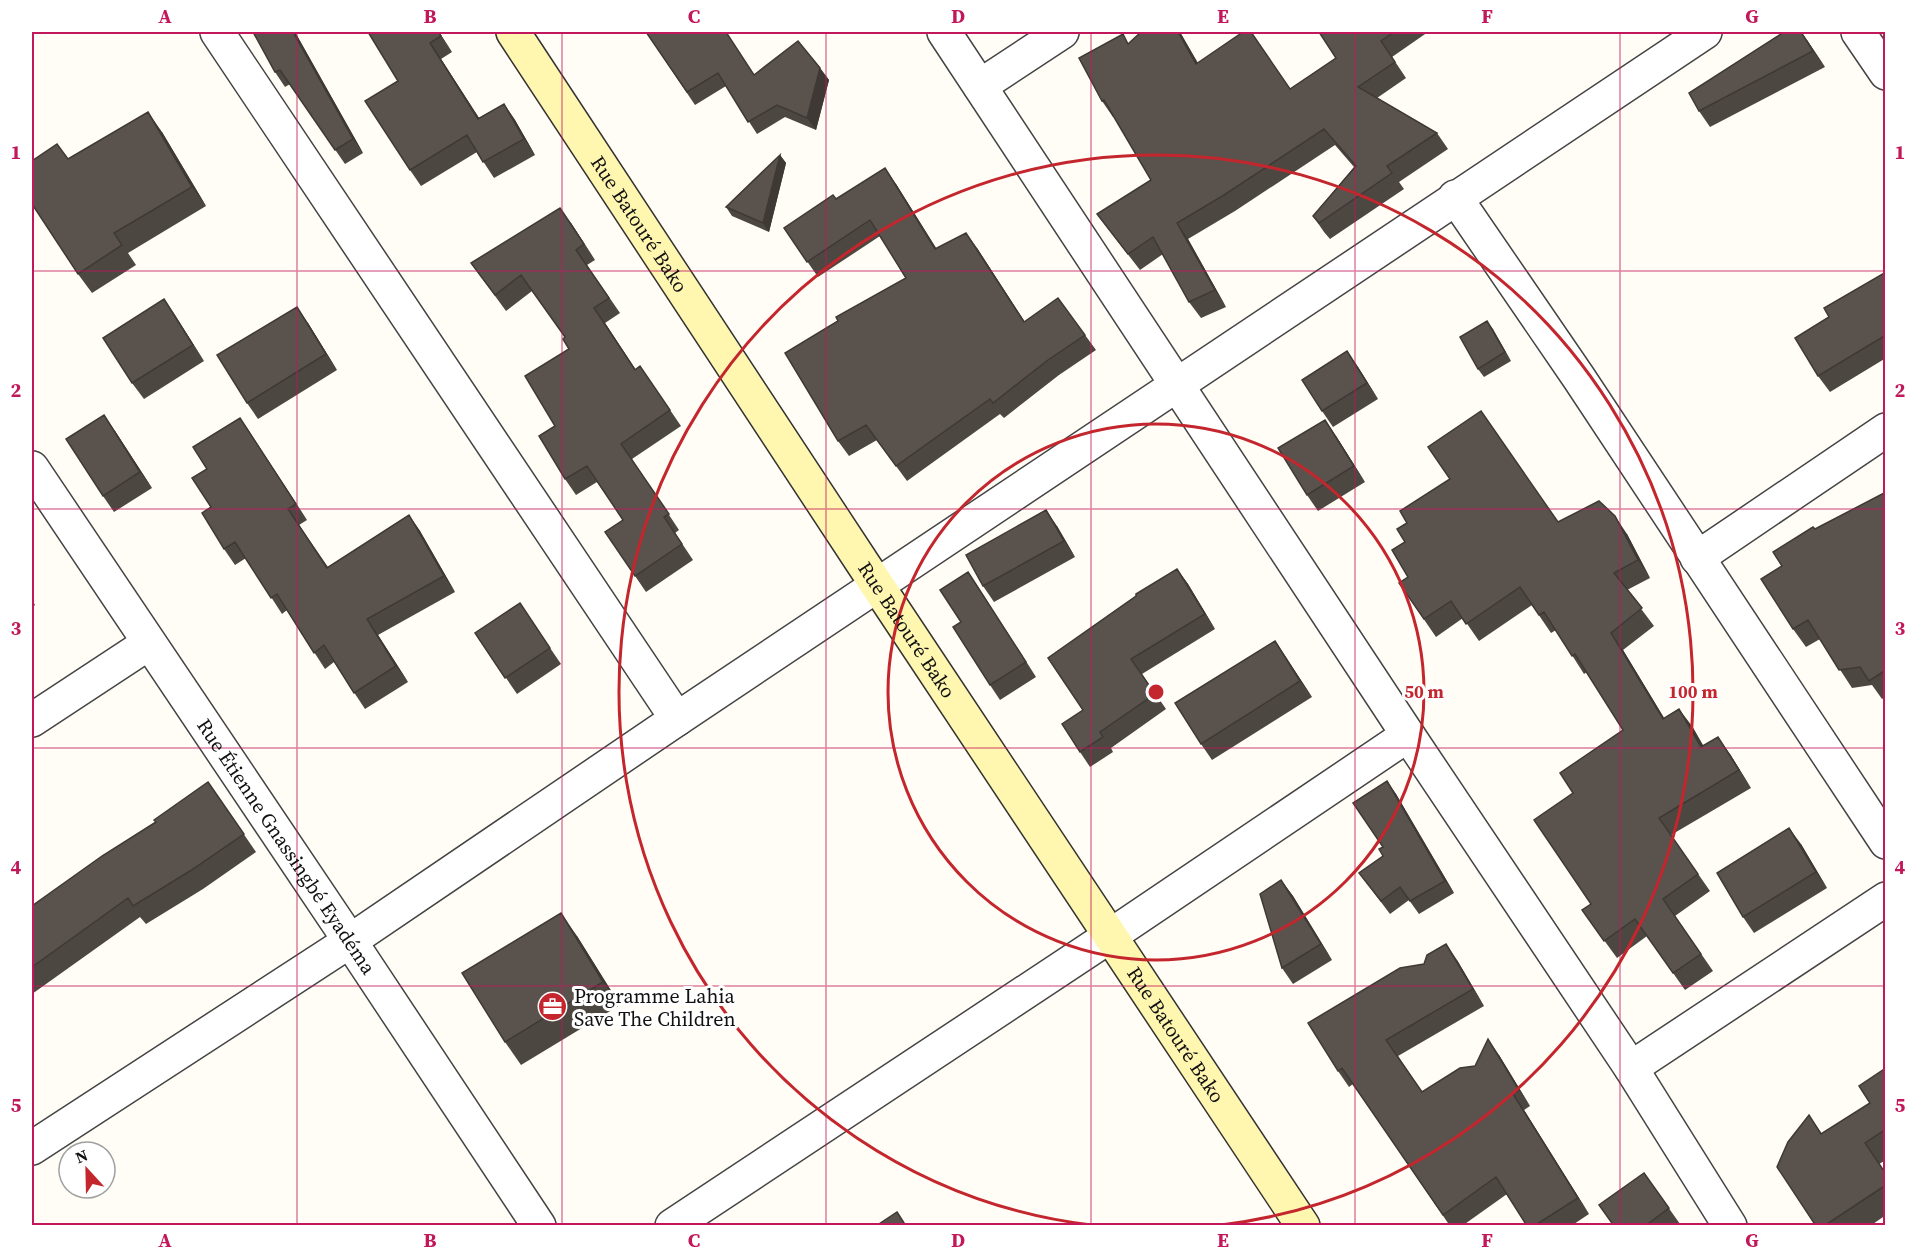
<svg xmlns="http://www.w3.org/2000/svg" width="1917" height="1257" font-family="'Source Serif 4',serif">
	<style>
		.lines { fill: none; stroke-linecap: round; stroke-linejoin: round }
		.minor-casing { stroke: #444; stroke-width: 36 }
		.secondary-casing { stroke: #333; stroke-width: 36 }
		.minor { stroke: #fff; stroke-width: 33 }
		.secondary { stroke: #fff6b0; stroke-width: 33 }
		.wall { fill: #4d4742 }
		.shaded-wall { fill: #3f3936 }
		.building { fill: #5a524d; stroke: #3f3936; stroke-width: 1.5 }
		.grid { fill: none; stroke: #c2185b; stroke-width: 1.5; stroke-opacity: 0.55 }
		.ring { fill: none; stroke: #c4262e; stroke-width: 3 }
		.labels { text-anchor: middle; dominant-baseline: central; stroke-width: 6; stroke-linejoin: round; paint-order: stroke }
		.street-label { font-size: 20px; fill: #111; stroke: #fff }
		.poi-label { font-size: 20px; fill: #111; stroke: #fff; text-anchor: start }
		.centre { fill: #c4262e; stroke: #fff; stroke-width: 3 }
		.ring-label { font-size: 18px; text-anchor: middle; font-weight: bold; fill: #c4262e; stroke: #fff; stroke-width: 6; stroke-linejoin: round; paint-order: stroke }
		.neatline { fill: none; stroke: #c2185b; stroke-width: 2 }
		.grid-label { font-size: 20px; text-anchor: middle; font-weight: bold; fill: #c2185b }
	</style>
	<rect width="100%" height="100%" fill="#fffdf5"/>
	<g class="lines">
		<defs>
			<g id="minor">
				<path d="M 217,32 L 677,719"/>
				<path d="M 944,32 L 1408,735 L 1631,1068 L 1730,1226"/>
				<path d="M 1858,32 L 1886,73"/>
				<path d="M 980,86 L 1062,32"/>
				<path d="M 1455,197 L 1579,378 L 1886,842"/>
				<path id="s1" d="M 32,468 L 350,941 L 539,1226"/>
				<path d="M 1697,558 L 1886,430"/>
				<path d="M 32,720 L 149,643"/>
				<path d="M 1631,1068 L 1886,899"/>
				<path d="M 32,1148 L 350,941 L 677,719 L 1705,32"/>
				<path d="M 672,1226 L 1110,936 L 1408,735"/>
			</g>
			<g id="secondary">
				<path id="s2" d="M 513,32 L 877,585 L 1303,1226"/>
			</g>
		</defs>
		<use href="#minor" class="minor-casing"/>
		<use href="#secondary" class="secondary-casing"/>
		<use href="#minor" class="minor"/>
		<use href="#secondary" class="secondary"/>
	</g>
	<path class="wall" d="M 253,32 L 295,32 L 363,153 L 345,164 L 290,84 L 285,87 L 275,72 Z
		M 368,32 L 439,32 L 452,52 L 441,59 L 479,118 L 504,104 L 515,120 L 535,155 L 494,178 L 477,152 L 421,186 L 410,170 L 398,81 Z
		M 646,32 L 755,75 L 820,68 L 829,80 L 816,130 L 785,117 L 757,134 L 726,86 L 695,105 Z
		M 1180,32 L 1198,63 L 1290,89 L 1336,58 L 1319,32 L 1428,32 L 1392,57 L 1406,78 L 1377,98 L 1437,133 L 1448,149 L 1399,182 L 1404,189 L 1330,239 L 1324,232 L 1313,216 L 1354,167 L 1335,145 L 1235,211 L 1188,239 L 1226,307 L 1201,318 L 1189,302 L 1163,254 L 1140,270 L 1109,230 L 1097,214 L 1151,180 L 1114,117 L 1113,117 L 1102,101 L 1129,43 Z
		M 1807,40 L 1825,67 L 1710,127 L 1699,111 Z
		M 162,132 L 206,206 L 128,253 L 136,265 L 92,293 L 78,274 L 68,159 Z
		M 780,155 L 786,163 L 769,232 L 732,216 L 726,207 Z
		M 896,184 L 936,248 L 977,248 L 1025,322 L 1058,298 L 1096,350 L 1059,375 L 1004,418 L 1000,414 L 907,481 L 877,440 L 849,456 L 838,441 L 838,321 L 906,278 L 880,236 L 818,277 L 784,228 L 836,199 Z
		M 571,223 L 595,260 L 587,265 L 620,313 L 605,323 L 635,369 L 640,366 L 681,426 L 632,459 L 679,530 L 675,533 L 693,560 L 646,592 L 605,532 L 623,520 L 597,482 L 576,495 L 565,479 L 555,426 L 569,349 L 565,337 L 532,291 L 506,311 L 471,263 Z
		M 1886,272 L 1886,358 L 1830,392 L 1818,376 L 1829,317 Z
		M 164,299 L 204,361 L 144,399 L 132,383 Z
		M 1487,321 L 1511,361 L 1484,377 L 1478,369 Z
		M 308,323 L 337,370 L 258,419 L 247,403 Z
		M 1358,367 L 1378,399 L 1333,427 L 1322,411 Z
		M 240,418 L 307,520 L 299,525 L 328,567 L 409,515 L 420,531 L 455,592 L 378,635 L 408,682 L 365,709 L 334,662 L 325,669 L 287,610 L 282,614 L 246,558 L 235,565 L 224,549 L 207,469 Z
		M 115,431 L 152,488 L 114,512 L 103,496 Z
		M 1336,436 L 1365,482 L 1318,511 L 1307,495 Z
		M 1886,492 L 1886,697 L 1882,699 L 1872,685 L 1852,688 L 1820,639 L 1806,647 L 1793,629 L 1782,566 L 1815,529 Z
		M 1558,522 L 1627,534 L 1650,578 L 1627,590 L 1654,626 L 1623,650 L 1664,718 L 1692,726 L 1703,746 L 1730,754 L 1751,788 L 1671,835 L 1710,891 L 1675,916 L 1713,971 L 1685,990 L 1647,936 L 1617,958 L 1582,910 L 1591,904 L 1573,793 L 1623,730 L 1587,672 L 1584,674 L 1556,630 L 1551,633 L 1532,605 L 1479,641 L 1463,618 L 1436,637 L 1399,583 L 1408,577 L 1405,542 Z
		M 1057,526 L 1075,557 L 994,602 L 983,586 Z
		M 1177,569 L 1188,584 L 1215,629 L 1142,674 L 1166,709 L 1111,748 L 1113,752 L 1090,767 L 1080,752 Z
		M 968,572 L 1036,677 L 1000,700 L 990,685 L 961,622 Z
		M 32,599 L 35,605 L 32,608 Z
		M 531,620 L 561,664 L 517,694 L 475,633 Z
		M 1275,641 L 1312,697 L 1212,760 L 1201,744 Z
		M 1387,781 L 1396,794 L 1454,893 L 1419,914 L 1409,900 L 1390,914 L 1359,873 L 1383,856 Z
		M 208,782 L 256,852 L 203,889 L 146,924 L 140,917 L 32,994 L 32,906 L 156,822 Z
		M 1801,844 L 1827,888 L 1754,933 L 1743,917 Z
		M 1281,880 L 1293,896 L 1332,960 L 1293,984 L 1282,968 Z
		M 577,936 L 620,1005 L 521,1065 L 505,1042 Z
		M 1457,960 L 1484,1006 L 1398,1056 L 1422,1092 L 1499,1055 L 1530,1106 L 1524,1110 L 1589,1214 L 1571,1226 L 1527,1226 L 1507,1194 L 1462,1226 L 1450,1226 L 1353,1084 L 1349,1087 L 1338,1071 Z
		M 1886,1068 L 1886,1160 L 1879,1164 L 1886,1173 L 1886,1215 L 1870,1226 L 1816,1226 L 1809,1115 L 1822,1134 L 1870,1103 Z
		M 1644,1173 L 1680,1224 L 1678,1226 L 1614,1226 Z"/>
	<path class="shaded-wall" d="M 293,32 L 295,32 L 363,153 L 353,139 Z
		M 438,32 L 439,32 L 452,52 Z
		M 1178,32 L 1180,32 L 1207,80 L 1196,64 Z
		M 1801,32 L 1807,40 L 1825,67 L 1813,51 Z
		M 430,43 L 441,59 L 490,135 L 478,119 Z
		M 820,68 L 829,80 L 816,130 L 807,118 Z
		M 504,104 L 515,120 L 535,155 L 524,139 Z
		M 148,112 L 162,132 L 206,206 L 192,187 Z
		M 780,155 L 786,163 L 769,232 L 763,223 Z
		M 885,168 L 896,184 L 946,264 L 935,249 Z
		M 560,208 L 571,223 L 595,260 L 584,244 Z
		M 1177,223 L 1188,239 L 1226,307 L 1215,290 Z
		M 966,233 L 977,248 L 1035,338 L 1024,322 Z
		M 164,299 L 175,315 L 204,361 L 193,345 Z
		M 297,307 L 308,323 L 337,370 L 326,354 Z
		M 594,308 L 605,323 L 646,385 L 635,370 Z
		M 1487,321 L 1493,329 L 1511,361 L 1505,352 Z
		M 1347,351 L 1358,367 L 1378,399 L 1367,383 Z
		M 104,415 L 115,431 L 152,488 L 140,472 Z
		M 240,418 L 251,434 L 307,520 L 296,504 Z
		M 1325,420 L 1336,436 L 1365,482 L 1354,466 Z
		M 1046,510 L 1057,526 L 1075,557 L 1064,541 Z
		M 409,515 L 420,531 L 455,592 L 444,576 Z
		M 1615,516 L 1627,534 L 1650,578 L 1638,560 Z
		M 1177,569 L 1188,584 L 1215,629 L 1205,614 Z
		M 968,572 L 978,587 L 1036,677 L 1026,662 Z
		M 367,619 L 378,635 L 408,682 L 396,666 Z
		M 1611,633 L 1623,650 L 1675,736 L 1663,719 Z
		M 1275,641 L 1286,657 L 1312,697 L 1300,681 Z
		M 1679,709 L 1692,726 L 1714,764 L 1701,747 Z
		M 1718,737 L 1730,754 L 1751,788 L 1739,770 Z
		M 1387,781 L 1396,794 L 1454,893 L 1445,881 Z
		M 1789,828 L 1801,844 L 1827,888 L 1816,872 Z
		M 1281,880 L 1293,896 L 1332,960 L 1321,944 Z
		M 561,913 L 577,936 L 620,1005 L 603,982 Z
		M 1446,944 L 1457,960 L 1484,1006 L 1473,989 Z
		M 1488,1039 L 1499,1055 L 1530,1106 L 1519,1090 Z
		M 1513,1094 L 1524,1110 L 1589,1214 L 1578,1198 Z"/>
	<path class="building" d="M 253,32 L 293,32 L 353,139 L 335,150 L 280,70 L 275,72 Z
		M 368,32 L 438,32 L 441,36 L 430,43 L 478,119 L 504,104 L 524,139 L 483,162 L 467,135 L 410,170 L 365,101 L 398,81 Z
		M 646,32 L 726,32 L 754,75 L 798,41 L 820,68 L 807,118 L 777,105 L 748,122 L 718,73 L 687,92 Z
		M 1141,32 L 1178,32 L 1196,64 L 1243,32 L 1251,32 L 1290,89 L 1336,58 L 1319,32 L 1394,32 L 1381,41 L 1395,62 L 1358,87 L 1437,133 L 1387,166 L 1392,173 L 1319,223 L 1313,216 L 1356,166 L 1324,129 L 1224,195 L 1177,223 L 1215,290 L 1189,302 L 1153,237 L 1128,254 L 1097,214 L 1151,180 L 1104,100 L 1102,101 L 1079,58 L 1123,34 L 1128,44 Z
		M 1784,32 L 1801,32 L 1813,51 L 1699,111 L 1689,93 Z
		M 148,112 L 192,187 L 114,233 L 122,245 L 78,274 L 32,204 L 32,161 L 57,144 L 68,159 Z
		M 780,155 L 763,223 L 726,207 Z
		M 885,168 L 935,249 L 966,233 L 1024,322 L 1058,298 L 1085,335 L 1048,360 L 993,403 L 990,399 L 896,466 L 866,425 L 838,441 L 785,353 L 838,321 L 836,317 L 906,278 L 870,220 L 807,262 L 784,228 L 833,195 L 836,199 Z
		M 560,208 L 584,244 L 576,250 L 609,298 L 594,308 L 635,370 L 640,366 L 670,410 L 621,444 L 669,514 L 664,517 L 682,544 L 635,576 L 605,532 L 623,520 L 587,466 L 565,479 L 539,436 L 555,426 L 525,376 L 569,349 L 563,339 L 565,337 L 521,275 L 495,295 L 471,263 Z
		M 1886,272 L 1886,335 L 1818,376 L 1795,338 L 1829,317 L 1824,308 Z
		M 164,299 L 193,345 L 132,383 L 103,338 Z
		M 297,307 L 326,354 L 247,403 L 217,355 Z
		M 1487,321 L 1505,352 L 1478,369 L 1460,337 Z
		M 1347,351 L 1367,383 L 1322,411 L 1302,380 Z
		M 1481,411 L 1558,522 L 1599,501 L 1615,516 L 1638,560 L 1614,573 L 1642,608 L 1611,633 L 1663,719 L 1679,709 L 1701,747 L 1718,737 L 1739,770 L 1659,818 L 1698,874 L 1663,899 L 1701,954 L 1673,973 L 1635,919 L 1604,941 L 1582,910 L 1591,904 L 1534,820 L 1573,793 L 1560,773 L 1623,730 L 1575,654 L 1572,656 L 1544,612 L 1539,615 L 1520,587 L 1466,624 L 1451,601 L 1424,619 L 1399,583 L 1408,577 L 1392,550 L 1405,542 L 1397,529 L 1407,523 L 1400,511 L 1450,479 L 1428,447 Z
		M 104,415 L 140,472 L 103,496 L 66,439 Z
		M 240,418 L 296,504 L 288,509 L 327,568 L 409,515 L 444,576 L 367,619 L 396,666 L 354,693 L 324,645 L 314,653 L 277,594 L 271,598 L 235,542 L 224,549 L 202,513 L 211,507 L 192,478 L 207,469 L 193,447 Z
		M 1325,420 L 1354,466 L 1307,495 L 1278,448 Z
		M 1886,492 L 1886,670 L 1869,681 L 1860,667 L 1839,670 L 1808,620 L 1793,629 L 1761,579 L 1782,566 L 1773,552 L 1813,527 L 1815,529 Z
		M 1046,510 L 1064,541 L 983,586 L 966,555 Z
		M 1177,569 L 1205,614 L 1131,659 L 1155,694 L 1100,732 L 1103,737 L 1080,752 L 1062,724 L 1083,710 L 1048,658 L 1136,596 L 1136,594 Z
		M 968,572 L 1026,662 L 990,685 L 953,627 L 961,622 L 940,590 Z
		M 520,603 L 550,648 L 505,678 L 475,633 Z
		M 1275,641 L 1300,681 L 1201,744 L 1175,703 Z
		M 1387,781 L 1445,881 L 1410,901 L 1400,887 L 1381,901 L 1359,873 L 1383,856 L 1379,849 L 1383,847 L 1353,803 Z
		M 208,782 L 244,834 L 190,871 L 133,906 L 128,898 L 32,967 L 32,906 L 102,856 L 156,822 L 154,820 Z
		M 1789,828 L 1816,872 L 1743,917 L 1717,873 Z
		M 1281,880 L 1321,944 L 1282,968 L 1260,894 Z
		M 561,913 L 603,982 L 505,1042 L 462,973 Z
		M 1446,944 L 1473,989 L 1386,1040 L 1422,1092 L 1460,1068 L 1475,1066 L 1488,1039 L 1519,1090 L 1513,1094 L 1578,1198 L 1534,1226 L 1527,1226 L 1496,1177 L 1443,1215 L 1342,1068 L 1338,1071 L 1308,1023 L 1400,968 L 1424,964 L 1427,955 Z
		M 1886,1068 L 1886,1129 L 1865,1143 L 1886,1174 L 1886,1185 L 1824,1226 L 1816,1226 L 1777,1167 L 1788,1142 L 1809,1115 L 1821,1134 L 1870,1103 L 1859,1086 Z
		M 1644,1173 L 1669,1208 L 1645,1226 L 1614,1226 L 1599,1205 Z
		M 897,1212 L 906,1226 L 876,1226 Z"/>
	<path class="grid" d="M 297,32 L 297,1226M 562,32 L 562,1226M 826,32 L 826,1226M 1091,32 L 1091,1226M 1355,32 L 1355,1226M 1620,32 L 1620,1226M 32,271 L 1886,271M 32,509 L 1886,509M 32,748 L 1886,748M 32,986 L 1886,986"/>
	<g class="ring">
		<circle cx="1156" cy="692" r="268"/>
		<path d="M1091 1225A537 537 0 1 1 1221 1225"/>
	</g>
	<defs>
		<symbol id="office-disc" viewBox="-11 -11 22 22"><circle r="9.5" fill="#c4262e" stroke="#fff"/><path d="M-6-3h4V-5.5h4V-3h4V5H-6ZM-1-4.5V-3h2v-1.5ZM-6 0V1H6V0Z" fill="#fff"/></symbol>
	</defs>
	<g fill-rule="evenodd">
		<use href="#office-disc" x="536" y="990" width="33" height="33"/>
	</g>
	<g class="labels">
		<g class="street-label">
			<text stroke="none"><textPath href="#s2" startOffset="230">Rue Batouré Bako</textPath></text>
			<text stroke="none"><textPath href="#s2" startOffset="716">Rue Batouré Bako</textPath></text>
			<text stroke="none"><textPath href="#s1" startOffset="456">Rue Étienne Gnassingbé Eyadéma</textPath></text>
			<text stroke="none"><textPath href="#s2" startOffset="1202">Rue Batouré Bako</textPath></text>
		</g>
		<g class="poi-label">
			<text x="574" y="996">Programme Lahia<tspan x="574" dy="23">Save The Children</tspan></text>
		</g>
	</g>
	<circle cx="1156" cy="692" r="9" class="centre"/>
	<g class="ring-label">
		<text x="1424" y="698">50 m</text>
		<text x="1693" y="698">100 m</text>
	</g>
	<rect width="1917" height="1257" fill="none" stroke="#ffffff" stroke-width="66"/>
	<g transform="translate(87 1170) rotate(338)"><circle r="28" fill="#ffffff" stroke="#a0a0a0" stroke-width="1.5"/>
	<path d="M0-4.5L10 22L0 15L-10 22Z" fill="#c4262e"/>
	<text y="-9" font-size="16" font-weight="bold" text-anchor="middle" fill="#111111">N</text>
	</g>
	<rect x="33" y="33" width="1851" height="1191" class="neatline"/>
	<g class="grid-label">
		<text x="165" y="23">A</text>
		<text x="430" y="23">B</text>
		<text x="694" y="23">C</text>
		<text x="958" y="23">D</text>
		<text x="1223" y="23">E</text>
		<text x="1487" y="23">F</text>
		<text x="1752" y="23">G</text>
		<text x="16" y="159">1</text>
		<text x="1900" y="159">1</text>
		<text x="16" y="397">2</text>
		<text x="1900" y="397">2</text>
		<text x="16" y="635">3</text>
		<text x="1900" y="635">3</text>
		<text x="16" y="874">4</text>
		<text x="1900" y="874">4</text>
		<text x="16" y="1112">5</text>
		<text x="1900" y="1112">5</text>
		<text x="165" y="1247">A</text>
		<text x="430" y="1247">B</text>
		<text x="694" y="1247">C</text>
		<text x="958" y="1247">D</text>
		<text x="1223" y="1247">E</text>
		<text x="1487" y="1247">F</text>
		<text x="1752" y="1247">G</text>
	</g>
</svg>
